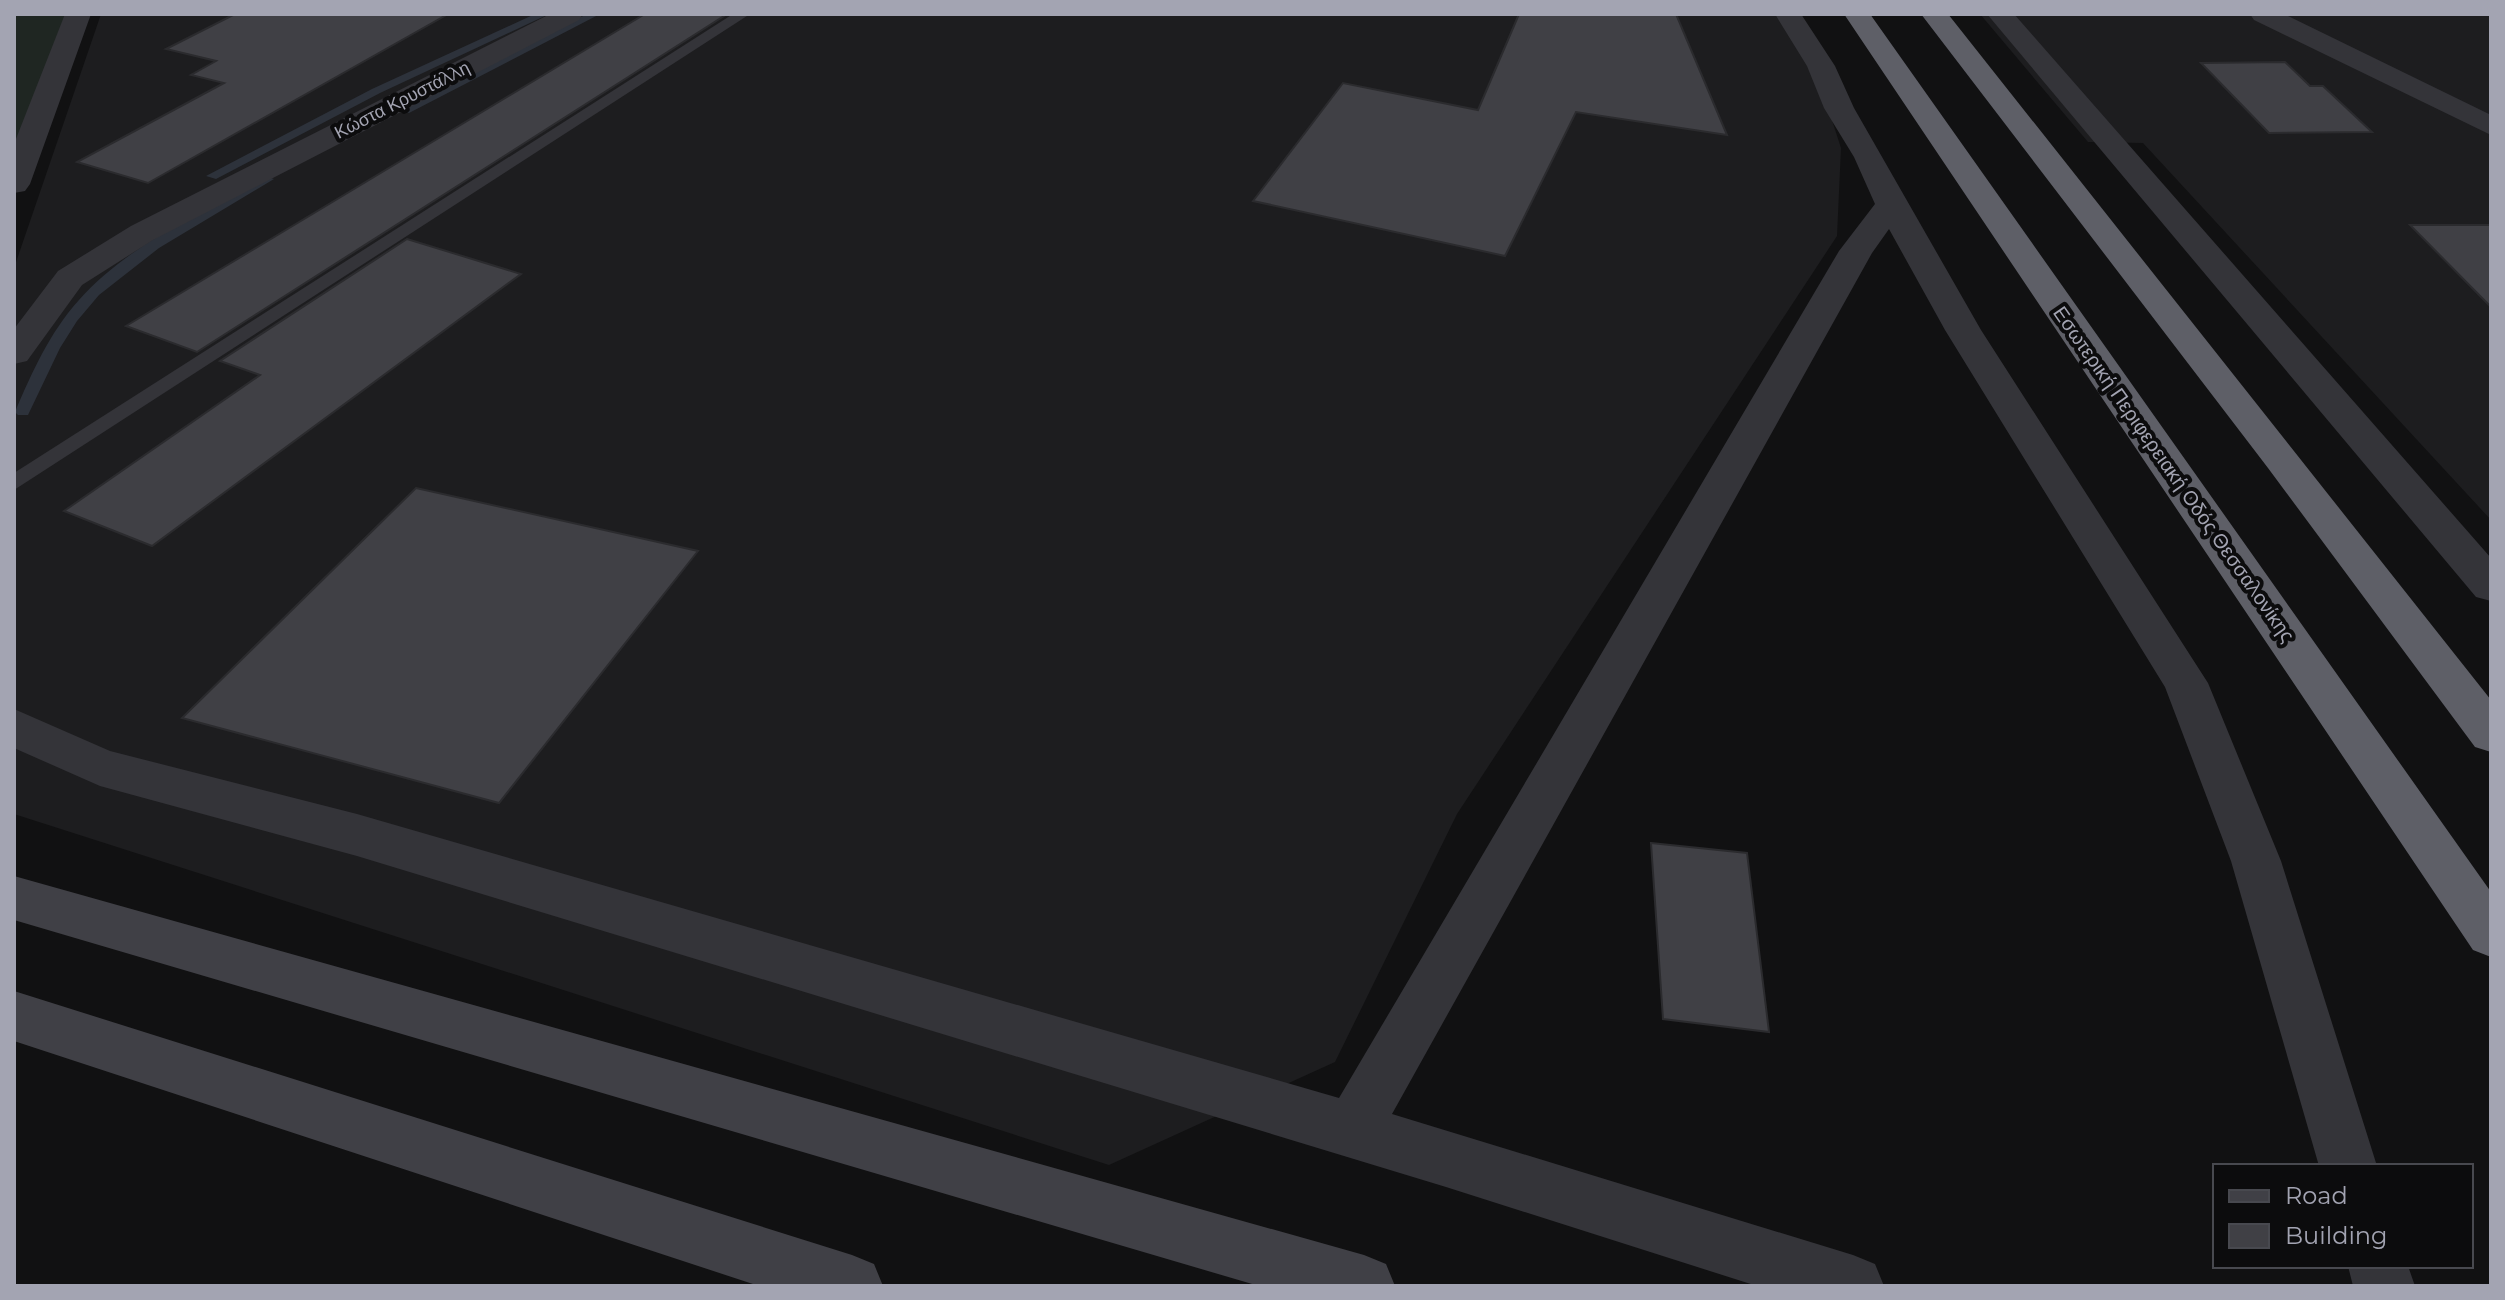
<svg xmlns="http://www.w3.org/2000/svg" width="2505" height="1300" font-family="Montserrat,sans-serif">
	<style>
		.built { fill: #1d1d1f }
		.green { fill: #1f2622 }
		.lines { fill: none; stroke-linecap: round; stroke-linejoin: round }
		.stream { fill: #2d323b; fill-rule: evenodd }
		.building { fill: #404045; stroke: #2b2b2e; stroke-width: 2 }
		.lane { fill: #343439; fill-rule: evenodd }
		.street { fill: #343439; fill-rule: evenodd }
		.secondary { fill: #404046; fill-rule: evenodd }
		.highway { fill: #5e5f67; fill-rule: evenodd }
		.labels { text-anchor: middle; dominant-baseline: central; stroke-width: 8; stroke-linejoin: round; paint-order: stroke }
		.far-street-label { font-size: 18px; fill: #a3a4b2; stroke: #0c0c0d }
		.street-label { font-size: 20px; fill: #a3a4b2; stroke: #0c0c0d }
	</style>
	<rect width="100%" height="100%" fill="#111112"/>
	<path class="built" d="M 101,14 L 1781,14 L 1817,74 L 1841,148 L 1837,236 L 1457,814 L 1335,1062 L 1109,1165 L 14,814 L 14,268 Z
		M 1980,14 L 2491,14 L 2491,520 L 2143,143 L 2088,142 Z"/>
	<path class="green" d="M 14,14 L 75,14 L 14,159 Z"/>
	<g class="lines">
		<path class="stream" d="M 535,14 L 549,14 L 380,93 L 216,179 L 206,176 L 372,89 Z
			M 587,14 L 600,14 L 409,113 L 399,110 Z
			M 264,176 L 274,179 L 159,248 L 99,295 L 77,321 L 60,348 L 28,415 L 18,415 L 15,412 C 32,372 50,332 79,300 C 129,244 201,213 264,176 Z"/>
	</g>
	<path class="building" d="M 235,14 L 448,14 L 148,183 L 77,162 L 224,83 L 191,75 L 216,61 L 166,49 Z
		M 645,14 L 727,14 L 197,352 L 126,326 Z
		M 1519,14 L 1676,14 L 1727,135 L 1576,112 L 1505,256 L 1253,201 L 1343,83 L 1478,110 Z
		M 2285,62 L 2310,86 L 2323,86 L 2372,132 L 2269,133 L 2201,63 Z
		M 2410,225 L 2491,225 L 2491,307 Z
		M 407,239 L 521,274 L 152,546 L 64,511 L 260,375 L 220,361 Z
		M 416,488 L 698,551 L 499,803 L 182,718 Z
		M 1651,843 L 1747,853 L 1769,1032 L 1663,1019 Z"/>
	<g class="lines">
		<path class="lane" d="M 733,14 L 750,14 L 14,490 L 14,473 Z"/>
		<path class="street" d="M 65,14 L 91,14 L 30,184 L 25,191 L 14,193 L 14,144 Z
			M 550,14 L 583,14 L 579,20 L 153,240 L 82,285 L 27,361 L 14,364 L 14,329 L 58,271 L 131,226 Z
			M 1775,14 L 1801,14 L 1835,66 L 1854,108 L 1981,330 L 2208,683 L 2281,861 L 2377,1166 L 2319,1166 L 2231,861 L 2165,687 L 1945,330 L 1889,229 L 1872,253 L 1392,1114 L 1853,1255 L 1875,1264 L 1884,1286 L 1757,1286 L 1446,1187 L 357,856 L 100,786 L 14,748 L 14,709 L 110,751 L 357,814 L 1339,1098 L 1839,251 L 1875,204 L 1854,157 L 1824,108 L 1807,66 Z
			M 1987,14 L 2014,14 L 2491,558 L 2491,601 L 2476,597 Z
			M 2250,14 L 2284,14 L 2491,115 L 2491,135 L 2254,20 Z
			M 2348,1266 L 2408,1266 L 2415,1286 L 2353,1286 Z"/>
		<path class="secondary" d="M 14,876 L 1364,1255 L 1386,1264 L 1395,1286 L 1259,1286 L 14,920 Z
			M 14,991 L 852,1255 L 874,1264 L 883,1286 L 759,1286 L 14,1041 Z"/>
		<path class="highway" d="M 1844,14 L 1870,14 L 2491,892 L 2491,957 L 2473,950 Z
			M 1921,14 L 1948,14 L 2491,700 L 2491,752 L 2475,747 L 2268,468 Z"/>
	</g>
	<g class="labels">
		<g class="far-street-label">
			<text transform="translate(402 100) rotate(-27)">Κώστα Κρυστάλλη</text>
		</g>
		<g class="street-label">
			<text transform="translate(2174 474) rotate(55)">Εσωτερική Περιφερειακή Οδός Θεσσαλονίκης</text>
		</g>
	</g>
	<rect width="2505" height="1300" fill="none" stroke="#a3a4b2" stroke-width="32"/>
	<rect x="2213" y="1164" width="260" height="104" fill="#0c0c0d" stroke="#48494f" stroke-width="2"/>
	<rect x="2229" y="1190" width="40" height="12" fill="#404046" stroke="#48494f" stroke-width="2"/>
	<text x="2285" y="1204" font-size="24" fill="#a3a4b2">Road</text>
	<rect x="2229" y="1224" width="40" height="24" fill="#404045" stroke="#48494f" stroke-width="2"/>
	<text x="2285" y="1244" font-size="24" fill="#a3a4b2">Building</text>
</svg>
